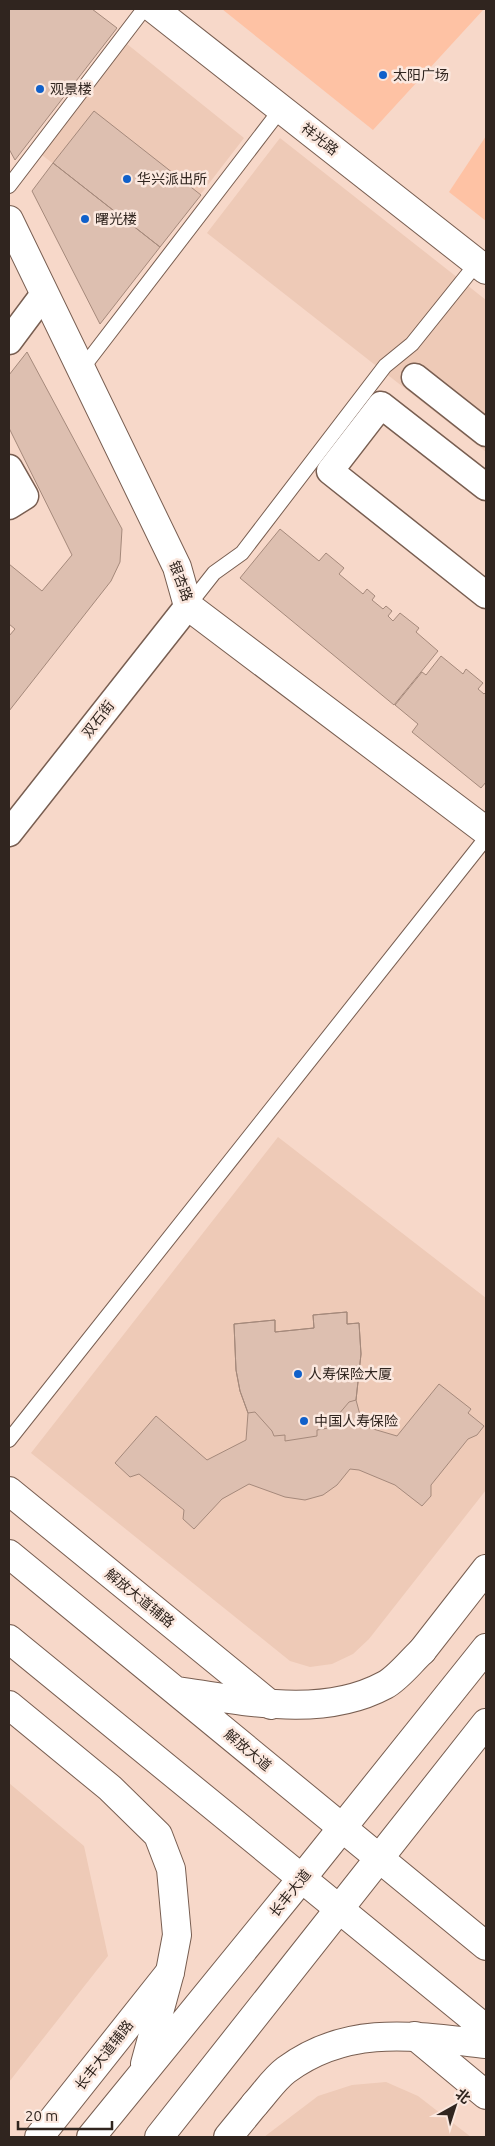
<svg xmlns="http://www.w3.org/2000/svg" width="495" height="2146" font-family="Ubuntu,'Noto Sans SC',sans-serif">
	<style>
		.built { fill: #eecab7 }
		.green { fill: #fec2a4 }
		.building { fill: #ddbfb0; stroke: #a5897b }
		.lines { fill: none; stroke-linecap: round; stroke-linejoin: round }
		.lane-casing { stroke: #785e51; stroke-width: 16 }
		.street-casing { stroke: #785e51; stroke-width: 29 }
		.secondary-casing { stroke: #785e51; stroke-width: 30 }
		.primary-casing { stroke: #785e51; stroke-width: 30 }
		.highway-casing { stroke: #785e51; stroke-width: 30 }
		.lane { stroke: #fff; stroke-width: 14 }
		.street { stroke: #fff; stroke-width: 26 }
		.secondary { stroke: #fff; stroke-width: 28 }
		.primary { stroke: #fff; stroke-width: 28 }
		.highway { stroke: #fff; stroke-width: 28 }
		.poi-dot { fill: #1060ca; stroke: #fbe8df; stroke-width: 2 }
		.labels { text-anchor: middle; dominant-baseline: central; stroke-width: 5; stroke-linejoin: round; paint-order: stroke }
		.poi-label { font-size: 14px; fill: #30251f; stroke: #fbe8df; text-anchor: start }
		.street-label { font-size: 14px; fill: #30251f; stroke: #fbe8df }
	</style>
	<rect width="100%" height="100%" fill="#f7d8c9"/>
	<path class="built" d="M 127,44 L 244,138 L 160,247 L 42,155 Z
		M 280,138 L 486,300 L 486,452 L 207,233 Z
		M 278,1137 L 486,1298 L 486,1490 L 369,1639 L 353,1654 L 332,1664 L 310,1667 L 290,1661 L 31,1453 Z
		M 9,1783 L 84,1846 L 108,1956 L 9,2082 Z
		M 386,2082 L 418,2096 L 471,2137 L 264,2137 L 318,2096 L 352,2085 Z"/>
	<path class="green" d="M 222,9 L 484,9 L 373,130 Z
		M 486,136 L 486,221 L 449,192 Z"/>
	<path class="building" d="M 9,9 L 92,9 L 117,28 L 15,160 L 9,149 Z
		M 94,111 L 201,195 L 160,247 L 53,163 Z
		M 53,163 L 160,247 L 100,324 L 32,191 Z
		M 27,352 L 122,529 L 120,562 L 111,581 L 9,711 L 9,636 L 15,629 L 9,624 L 9,564 L 42,591 L 72,555 L 9,428 L 9,375 Z
		M 280,529 L 319,561 L 326,553 L 344,568 L 339,574 L 363,594 L 367,589 L 375,596 L 372,600 L 383,609 L 386,606 L 392,611 L 388,616 L 393,621 L 400,613 L 419,628 L 416,632 L 438,651 L 394,705 L 240,578 Z
		M 441,656 L 463,674 L 466,669 L 483,683 L 478,689 L 484,694 L 486,692 L 486,782 L 481,788 L 412,732 L 418,724 L 395,705 L 422,672 L 426,675 Z
		M 347,1312 L 347,1324 L 359,1323 L 361,1354 L 356,1400 L 363,1426 L 397,1436 L 439,1384 L 471,1409 L 468,1413 L 484,1426 L 477,1435 L 468,1439 L 431,1485 L 431,1496 L 422,1506 L 395,1485 L 359,1470 L 350,1469 L 337,1485 L 323,1495 L 305,1500 L 285,1497 L 249,1484 L 222,1499 L 194,1529 L 183,1519 L 184,1510 L 139,1474 L 130,1477 L 115,1463 L 156,1416 L 207,1460 L 246,1440 L 248,1413 L 240,1391 L 236,1370 L 234,1324 L 275,1320 L 275,1332 L 314,1328 L 313,1315 Z
		M 347,1312 L 347,1324 L 359,1323 L 361,1354 L 356,1400 L 349,1402 L 333,1421 L 334,1427 L 317,1430 L 317,1436 L 285,1441 L 285,1435 L 274,1436 L 272,1431 L 255,1412 L 248,1413 L 240,1391 L 236,1370 L 234,1324 L 275,1320 L 275,1332 L 314,1328 L 313,1315 Z"/>
	<g class="lines">
		<defs>
			<path id="lane" d="M 9,186 L 144,9
				M 81,370 L 281,109
				M 188,606 L 214,573 L 242,553 L 385,366 L 412,344 L 477,263
				M 9,1440 L 486,838"/>
			<path id="street" d="M 9,341 L 44,294
				M 415,377 L 486,433
				M 9,468 L 25,496 L 9,506
				M 486,487 L 381,405 L 330,471 L 486,595
				M 9,833 L 188,606"/>
			<path id="secondary" d="M 154,9 L 486,270
				M 9,220 L 177,567 L 188,606 L 486,831
				M 422,1651 L 486,1569
				M 39,2137 L 170,1972
				M 228,2137 L 255,2104"/>
			<path id="primary" d="M 9,1491 L 271,1705
				M 9,1705 L 110,1788 L 158,1835 L 171,1869 L 177,1935 L 170,1972 L 145,2064
				M 415,2036 L 486,2095
				M 91,2137 L 302,1878 L 486,1648
				M 159,2137 L 486,1723"/>
			<path id="highway" d="M 9,1554 L 486,1946
				M 9,1639 L 486,2029
				M 178,1691 C 245,1701 322,1719 385,1685 C 398,1678 411,1661 422,1651
				M 255,2104 C 265,2093 274,2079 286,2070 C 348,2024 415,2036 486,2044"/>
		</defs>
		<use href="#lane" class="lane-casing"/>
		<use href="#street" class="street-casing"/>
		<use href="#secondary" class="secondary-casing"/>
		<use href="#primary" class="primary-casing"/>
		<use href="#highway" class="highway-casing"/>
		<use href="#lane" class="lane"/>
		<use href="#street" class="street"/>
		<use href="#secondary" class="secondary"/>
		<use href="#primary" class="primary"/>
		<use href="#highway" class="highway"/>
	</g>
	<g class="poi-dot">
		<circle cx="383" cy="75" r="5"/>
		<circle cx="40" cy="89" r="5"/>
		<circle cx="127" cy="179" r="5"/>
		<circle cx="85" cy="219" r="5"/>
		<circle cx="298" cy="1374" r="5"/>
		<circle cx="304" cy="1421" r="5"/>
	</g>
	<g class="labels">
		<g class="poi-label">
			<text x="393" y="75">太阳广场</text>
			<text x="50" y="89">观景楼</text>
			<text x="137" y="179">华兴派出所</text>
			<text x="95" y="219">曙光楼</text>
			<text x="308" y="1374">人寿保险大厦</text>
			<text x="314" y="1421">中国人寿保险</text>
		</g>
		<g class="street-label">
			<text transform="translate(320 139) rotate(38)">祥光路</text>
			<text transform="translate(181 581) rotate(70)">银杏路</text>
			<text transform="translate(98 719) rotate(-52)">双石街</text>
			<text transform="translate(140 1598) rotate(39)">解放大道辅路</text>
			<text transform="translate(248 1750) rotate(40)">解放大道</text>
			<text transform="translate(290 1893) rotate(-51)">长丰大道</text>
			<text transform="translate(104 2055) rotate(-52)">长丰大道辅路</text>
		</g>
	</g>
	<rect width="495" height="2146" fill="none" stroke="#30251f" stroke-width="20"/>
	<g transform="translate(455 2106) rotate(39)" stroke="#fbe8df" stroke-width="4" paint-order="stroke">
	<path d="M0-4L9 19L0 12L-9 19Z" fill="#30251f"/>
	<text y="-8" font-size="14" font-weight="bold" text-anchor="middle" fill="#30251f">北</text>
	</g>
	<path d="M18 2121v8h94v-8" fill="none" stroke="#30251f" stroke-width="2.5"/>
	<text x="25" y="2121" font-size="15" fill="#30251f" stroke="#fbe8df" stroke-width="4" paint-order="stroke">20 m</text>
</svg>
